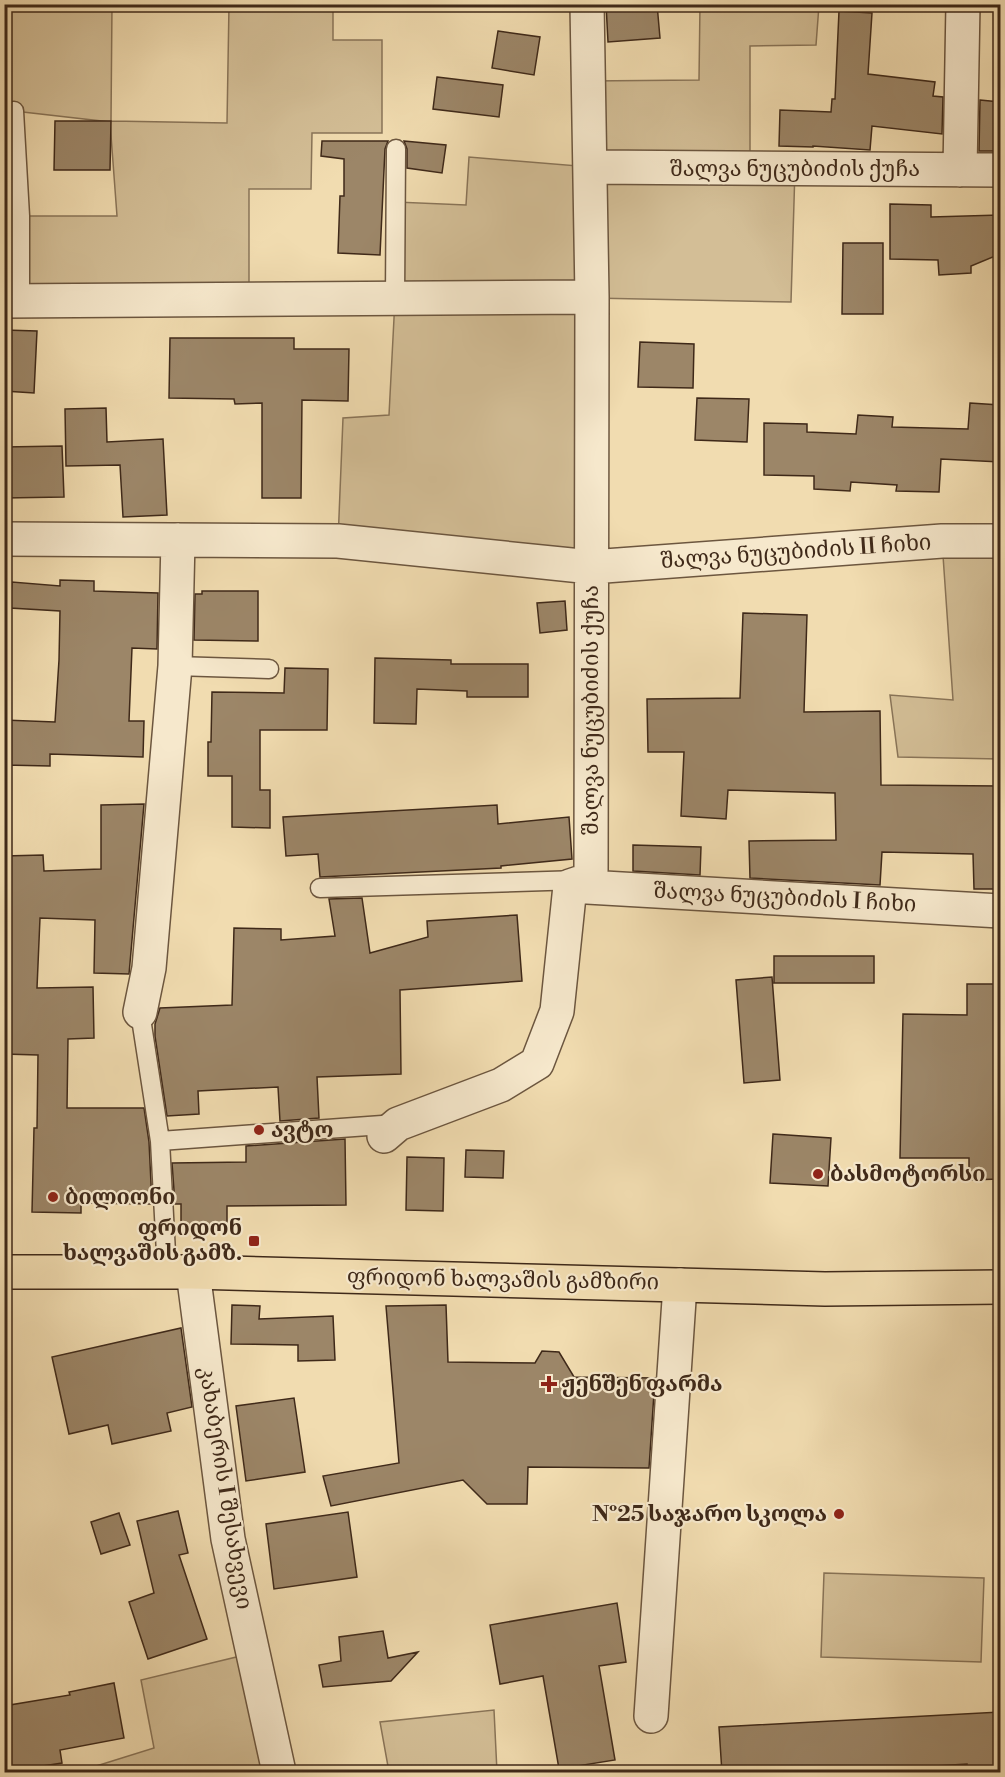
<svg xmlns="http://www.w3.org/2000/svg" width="1005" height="1777" font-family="'Libre Bodoni','Noto Serif Georgian',serif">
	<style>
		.green { fill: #d3be96; stroke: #897458; stroke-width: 1.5; fill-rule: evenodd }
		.building { fill: #9c8668; stroke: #3f2919; stroke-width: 1.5 }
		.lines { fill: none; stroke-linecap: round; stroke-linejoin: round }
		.service-casing { stroke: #6c563f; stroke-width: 21 }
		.minor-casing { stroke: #6c563f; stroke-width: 36 }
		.trunk-casing { stroke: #3f2919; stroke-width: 36 }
		.service { stroke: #f6e8cc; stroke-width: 18 }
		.minor { stroke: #f6e8cc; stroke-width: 33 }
		.trunk { stroke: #f1dcb0; stroke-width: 33 }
		.poi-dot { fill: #8f2418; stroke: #f6e8cc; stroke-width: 2 }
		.labels { text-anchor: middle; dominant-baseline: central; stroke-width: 4.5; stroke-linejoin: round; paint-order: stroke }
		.street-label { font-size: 22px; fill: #3f2919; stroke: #f6e8cc }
		.poi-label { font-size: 22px; font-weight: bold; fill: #3f2919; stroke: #f6e8cc; text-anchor: start }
	</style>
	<rect width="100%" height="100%" fill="#f1dcb0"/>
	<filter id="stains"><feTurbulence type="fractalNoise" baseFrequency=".00333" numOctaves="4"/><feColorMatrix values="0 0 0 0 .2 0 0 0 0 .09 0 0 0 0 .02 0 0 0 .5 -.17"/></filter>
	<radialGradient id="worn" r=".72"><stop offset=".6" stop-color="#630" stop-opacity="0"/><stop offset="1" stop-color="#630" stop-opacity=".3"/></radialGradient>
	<path class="green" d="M 4,5 L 112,5 L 111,121 L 227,123 L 229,5 L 333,5 L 333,40 L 382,40 L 382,133 L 312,133 L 311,189 L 249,189 L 249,300 L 5,301 ZM 14,111 L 110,122 L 117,216 L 21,216 Z
		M 700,5 L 819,5 L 816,45 L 750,46 L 750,168 L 795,169 L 791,302 L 592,298 L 591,567 L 338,541 L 343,418 L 389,415 L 395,299 L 396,202 L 466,205 L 469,157 L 590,167 L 588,81 L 699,80 Z
		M 942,541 L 1000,541 L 1000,759 L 898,757 L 890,695 L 953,700 Z
		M 824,1573 L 984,1578 L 981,1662 L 821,1657 Z
		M 253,1653 L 279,1772 L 77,1772 L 154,1748 L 141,1680 Z
		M 494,1710 L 497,1772 L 389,1772 L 380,1722 Z"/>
	<path class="building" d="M 606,4 L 657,4 L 660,38 L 608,42 Z
		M 839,11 L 872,13 L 868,74 L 935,82 L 933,96 L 943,97 L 942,134 L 872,126 L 870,150 L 813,146 L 813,147 L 779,146 L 780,110 L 831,112 L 832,99 L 835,99 Z
		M 498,31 L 540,37 L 534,75 L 492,68 Z
		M 437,77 L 503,85 L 499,117 L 433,109 Z
		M 980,100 L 1000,102 L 1000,151 L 979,151 Z
		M 55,121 L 111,121 L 110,170 L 54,170 Z
		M 322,141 L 388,141 L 385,149 L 380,255 L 338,253 L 340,196 L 344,196 L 344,159 L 321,156 Z
		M 404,141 L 446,145 L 442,173 L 407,168 L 407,149 Z
		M 890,204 L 931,205 L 931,217 L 1000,215 L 1000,254 L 971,266 L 971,273 L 939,275 L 938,260 L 890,259 Z
		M 843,243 L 883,243 L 883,314 L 842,314 Z
		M 4,330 L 37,331 L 34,393 L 4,391 Z
		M 170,338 L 294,338 L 294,349 L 349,349 L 348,401 L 302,400 L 301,498 L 262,498 L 262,403 L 235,404 L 234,399 L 169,398 Z
		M 640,342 L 694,344 L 693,388 L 638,387 Z
		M 697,398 L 749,399 L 747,442 L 695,440 Z
		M 970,403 L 1000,405 L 1000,462 L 941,459 L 939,492 L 896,491 L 897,485 L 851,482 L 850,491 L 814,489 L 814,476 L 764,475 L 764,423 L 807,424 L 807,432 L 856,434 L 858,415 L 893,417 L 892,427 L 968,429 Z
		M 106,408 L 107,442 L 163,439 L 167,515 L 123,517 L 120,465 L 66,466 L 65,409 Z
		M 62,446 L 64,497 L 4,498 L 4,447 Z
		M 60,580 L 94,581 L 94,591 L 158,593 L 157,649 L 132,648 L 129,721 L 144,721 L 143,757 L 50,754 L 50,766 L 4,765 L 4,720 L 55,722 L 59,660 L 60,611 L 10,608 L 12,582 L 60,586 Z
		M 202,591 L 258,591 L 258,641 L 194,640 L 195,594 L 202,594 Z
		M 565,601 L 567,630 L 540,633 L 537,603 Z
		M 743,613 L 807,615 L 804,712 L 880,711 L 881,785 L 1000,786 L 1000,889 L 974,889 L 973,854 L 882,852 L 880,885 L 750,878 L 749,841 L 836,840 L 835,793 L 728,790 L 726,819 L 681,816 L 684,752 L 648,752 L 647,699 L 740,698 Z
		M 375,658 L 451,660 L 451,664 L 528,664 L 528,697 L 467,697 L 467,691 L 417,689 L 416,724 L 374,723 Z
		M 285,668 L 328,669 L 327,730 L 260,730 L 260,790 L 270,790 L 270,828 L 232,827 L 232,776 L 208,776 L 208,742 L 211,742 L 212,692 L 284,693 Z
		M 144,804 L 129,974 L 94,973 L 95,920 L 40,918 L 37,988 L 93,987 L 94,1038 L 68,1039 L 67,1108 L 144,1108 L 149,1142 L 152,1204 L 81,1203 L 81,1213 L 32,1212 L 34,1128 L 37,1128 L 38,1055 L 4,1054 L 4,856 L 43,855 L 44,871 L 101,869 L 101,805 Z
		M 497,805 L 498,824 L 569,817 L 572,859 L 501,866 L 501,868 L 320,877 L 318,854 L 286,856 L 283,817 Z
		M 633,845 L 701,847 L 700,875 L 633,871 Z
		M 362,898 L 370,953 L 428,937 L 427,921 L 517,915 L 522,981 L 400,990 L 401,1074 L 317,1077 L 319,1118 L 280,1121 L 278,1087 L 198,1091 L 199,1114 L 167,1116 L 155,1036 L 155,1024 L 160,1008 L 232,1005 L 234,928 L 281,929 L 281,940 L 335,936 L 329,899 Z
		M 774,956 L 874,956 L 874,983 L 774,983 Z
		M 772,977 L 780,1080 L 744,1083 L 736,980 Z
		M 967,984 L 997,984 L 999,1179 L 969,1180 L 969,1158 L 900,1158 L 903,1014 L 967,1015 Z
		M 773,1134 L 831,1138 L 828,1186 L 770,1183 Z
		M 345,1139 L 346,1205 L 227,1206 L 227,1225 L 181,1225 L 181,1204 L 175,1204 L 172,1163 L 246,1162 L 246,1146 Z
		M 466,1150 L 504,1151 L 503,1178 L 465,1177 Z
		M 407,1157 L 444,1158 L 443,1211 L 406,1210 Z
		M 232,1305 L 260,1306 L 259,1319 L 333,1316 L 335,1360 L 298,1361 L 298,1345 L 231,1344 Z
		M 446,1305 L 448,1362 L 535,1363 L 542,1351 L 559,1352 L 574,1377 L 655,1378 L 649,1468 L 528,1467 L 527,1504 L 487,1504 L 463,1480 L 331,1506 L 323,1476 L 399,1463 L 386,1306 Z
		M 181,1328 L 192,1407 L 167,1413 L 171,1431 L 112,1444 L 108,1425 L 69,1434 L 52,1357 Z
		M 294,1398 L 305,1472 L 246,1481 L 236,1406 Z
		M 178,1511 L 188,1553 L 179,1555 L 207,1639 L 148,1659 L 129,1602 L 154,1593 L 137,1521 Z
		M 348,1512 L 357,1577 L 274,1589 L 266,1524 Z
		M 119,1513 L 130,1545 L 101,1554 L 91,1522 Z
		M 617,1603 L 626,1662 L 599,1666 L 615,1760 L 559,1769 L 543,1676 L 500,1684 L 490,1625 Z
		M 383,1631 L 388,1658 L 418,1652 L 391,1681 L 323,1687 L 319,1665 L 341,1661 L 339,1637 Z
		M 114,1683 L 124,1738 L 60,1750 L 62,1763 L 4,1772 L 4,1706 L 70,1695 L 69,1692 Z
		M 1000,1712 L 1000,1773 L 967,1773 L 967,1764 L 817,1773 L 722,1773 L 719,1727 Z"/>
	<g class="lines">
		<defs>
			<path id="service" d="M 14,111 L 20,216 L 20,300
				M 395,299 L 396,149
				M 175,666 L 269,669
				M 320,888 L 579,880
				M 140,1012 L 160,1141 L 167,1272
				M 160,1141 L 396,1124"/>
			<path id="minor" d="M 590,167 L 1000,170
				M 960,170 L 963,4
				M 4,301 L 592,297
				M 4,539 L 338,541 L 591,567 L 942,541 L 1000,541
				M 570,886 L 1000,911
				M 140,1012 L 149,968 L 175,666 L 178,540
				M 384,1136 L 398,1124 L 501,1085 L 537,1063 L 557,1011 L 570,886 L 591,879 L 592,297 L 587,4
				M 193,1272 L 228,1539 L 279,1772
				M 651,1716 L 680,1285"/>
			<path id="trunk" d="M 4,1272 L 193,1272 L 825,1289 L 1000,1287"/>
		</defs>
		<use href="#service" class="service-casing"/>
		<use href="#minor" class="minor-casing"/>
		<use href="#trunk" class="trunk-casing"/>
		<use href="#service" class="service"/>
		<use href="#minor" class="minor"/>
		<use href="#trunk" class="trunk"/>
	</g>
	<g class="poi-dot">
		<circle cx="259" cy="1130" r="6"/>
		<circle cx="818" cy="1174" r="6"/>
		<circle cx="53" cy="1197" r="6"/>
		<rect x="248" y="1235" width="12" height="12" rx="3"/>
		<path d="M546 1375h6v6h6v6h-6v6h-6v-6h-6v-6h6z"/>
		<circle cx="839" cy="1514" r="6"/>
	</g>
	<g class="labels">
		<g class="street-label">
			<text x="795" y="169">შალვა ნუცუბიძის ქუჩა</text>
			<text transform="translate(796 552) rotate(-4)">შალვა ნუცუბიძის II ჩიხი</text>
			<text transform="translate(591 710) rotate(-90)">შალვა ნუცუბიძის ქუჩა</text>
			<text transform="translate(785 898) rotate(3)">შალვა ნუცუბიძის I ჩიხი</text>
			<text transform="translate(503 1280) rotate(1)">ფრიდონ ხალვაშის გამზირი</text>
			<text transform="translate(225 1488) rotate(81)">კახაბერის I შესახვევი</text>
		</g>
		<g class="poi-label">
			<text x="271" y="1130">ავტო</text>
			<text x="830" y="1174">ბასმოტორსი</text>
			<text x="65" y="1197">ბილიონი</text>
			<text x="242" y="1228" text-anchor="end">ფრიდონ<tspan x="242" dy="25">ხალვაშის გამზ.</tspan></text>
			<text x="561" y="1384">ჟენშენ ფარმა</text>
			<text x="827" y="1514" text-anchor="end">№25 საჯარო სკოლა</text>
		</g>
	</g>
	<rect width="1005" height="1777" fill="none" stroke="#f1dcb0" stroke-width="24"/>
	<rect x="6" y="6" width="993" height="1765" fill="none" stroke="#3f2919" stroke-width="3"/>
	<rect x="12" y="12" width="981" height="1753" fill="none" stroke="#3f2919" stroke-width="1.5"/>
	<rect width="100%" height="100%" filter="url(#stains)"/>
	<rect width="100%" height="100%" fill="url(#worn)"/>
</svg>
